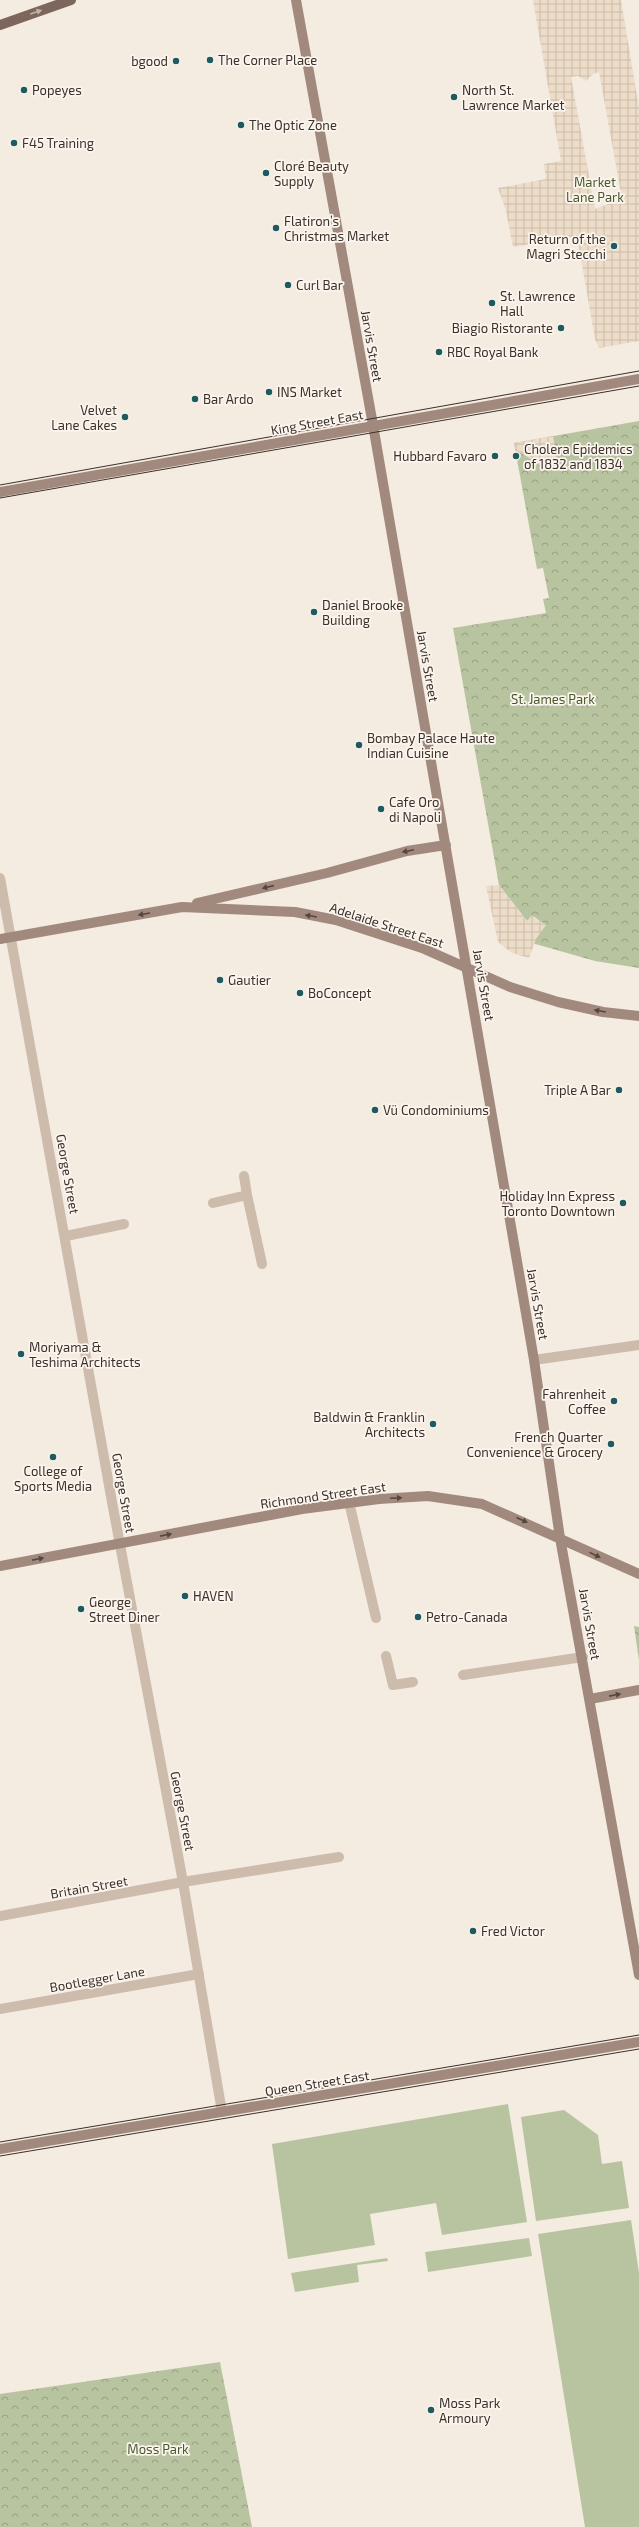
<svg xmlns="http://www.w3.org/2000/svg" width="639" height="2527" font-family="'Exo 2',sans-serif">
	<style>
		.grass { fill: #b8c4a0 }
		.forest { fill: url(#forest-crowns) }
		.plaza { fill: url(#plaza-grid); fill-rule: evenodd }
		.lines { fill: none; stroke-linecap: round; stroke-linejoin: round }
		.lane { stroke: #cdbbac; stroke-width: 10 }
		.street { stroke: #cdbbac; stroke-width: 10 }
		.secondary { stroke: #a18a7d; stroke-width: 10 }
		.primary { stroke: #7d675c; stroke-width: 10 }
		.tram { stroke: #3b302b; stroke-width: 1 }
		.oneway { fill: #c2b5ac }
		.oneway2 { fill: #544640 }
		.poi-dot { fill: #1f5a5e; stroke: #fbf5ee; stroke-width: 1.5 }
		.labels { text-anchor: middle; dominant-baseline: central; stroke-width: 3.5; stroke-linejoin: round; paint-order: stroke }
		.poi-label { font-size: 13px; fill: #3b302b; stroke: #fbf5ee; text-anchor: start }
		.park-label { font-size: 13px; fill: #4a5a2e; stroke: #fbf5ee }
		.street-label { font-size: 13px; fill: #3b302b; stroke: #fbf5ee }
	</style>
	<defs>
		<pattern id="forest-crowns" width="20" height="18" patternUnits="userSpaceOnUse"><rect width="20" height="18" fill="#b8c4a0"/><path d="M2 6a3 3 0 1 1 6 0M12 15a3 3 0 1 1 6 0" fill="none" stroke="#97a083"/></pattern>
		<pattern id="plaza-grid" width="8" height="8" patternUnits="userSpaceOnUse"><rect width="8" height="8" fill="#ecdcc8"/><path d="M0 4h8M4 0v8" fill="none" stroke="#cbbdac"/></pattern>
	</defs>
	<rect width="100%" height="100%" fill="#f4ebe1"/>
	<path class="grass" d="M 508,2104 L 527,2222 L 442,2235 L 436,2203 L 370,2214 L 375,2245 L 288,2259 L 272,2144 Z
		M 564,2110 L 598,2135 L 602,2164 L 622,2161 L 629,2208 L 536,2221 L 521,2117 Z
		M 631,2220 L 639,2273 L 639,2527 L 585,2527 L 538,2234 Z
		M 529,2238 L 532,2256 L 428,2272 L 425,2252 Z
		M 387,2258 L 388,2261 L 357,2265 L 359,2282 L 295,2292 L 291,2273 Z"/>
	<path class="forest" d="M 639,421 L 639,968 L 595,961 L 532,943 L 527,921 L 499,885 L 453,628 L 546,613 L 543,599 L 549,598 L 543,568 L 537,569 L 514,443 Z
		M 634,1626 L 639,1627 L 639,1660 Z
		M 220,2362 L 252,2527 L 0,2527 L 0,2394 Z"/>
	<path class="plaza" d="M 533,0 L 621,0 L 639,108 L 639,341 L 599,348 L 595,339 L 577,236 L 513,247 L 506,211 L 498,188 L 546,179 L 544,164 L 561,161 ZM 599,72 L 623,204 L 608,204 L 595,209 L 571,77 L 578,76 L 586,81 L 593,74 Z
		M 553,436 L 557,456 L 548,470 L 515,449 L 514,443 Z
		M 499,885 L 527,921 L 532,915 L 546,925 L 536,939 L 529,958 L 512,953 L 498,942 L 486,886 Z"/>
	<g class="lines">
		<path class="lane" d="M 247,1195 L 262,1264
			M 213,1203 L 247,1195 L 244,1176
			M 66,1236 L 124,1224
			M 349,1502 L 376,1618
			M 386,1656 L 393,1685 L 413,1682
			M 463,1675 L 583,1657
			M 183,1882 L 339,1857
			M 0,2009 L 199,1974"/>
		<path class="street" d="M 0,878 L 112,1502 L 183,1882 L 222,2112
			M 534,1360 L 639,1345
			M 0,1916 L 183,1882"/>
		<path class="secondary" d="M 296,0 L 373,425 L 534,1360 L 560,1538 L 639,1975
			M 0,492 L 639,379
			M 197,903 L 327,873 L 407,851 L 446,845
			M 0,939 L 182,907 L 295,912 L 336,920 L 422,948 L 510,987 L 558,1002 L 603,1012 L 639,1016
			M 0,1566 L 302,1509 L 379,1499 L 428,1496 L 482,1504 L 639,1574
			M 590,1699 L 639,1690
			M 0,2149 L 639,2042"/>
		<path class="primary" d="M 0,25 L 71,0"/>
		<path class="tram" d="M 0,485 L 639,371
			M 0,498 L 639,386
			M 0,2142 L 639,2035
			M 0,2156 L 639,2049"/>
	</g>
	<defs><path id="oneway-solid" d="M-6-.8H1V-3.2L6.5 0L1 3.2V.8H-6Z"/></defs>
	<use class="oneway" href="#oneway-solid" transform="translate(36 12) rotate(-19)"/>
	<g class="oneway2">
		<use href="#oneway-solid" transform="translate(408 851) rotate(168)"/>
		<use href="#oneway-solid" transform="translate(268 887) rotate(167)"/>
		<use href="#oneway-solid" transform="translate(144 914) rotate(170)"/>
		<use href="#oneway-solid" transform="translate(311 916) rotate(-170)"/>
		<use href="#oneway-solid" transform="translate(600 1011) rotate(-170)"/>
		<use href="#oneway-solid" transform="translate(396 1498) rotate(-3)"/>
		<use href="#oneway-solid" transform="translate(522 1520) rotate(24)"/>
		<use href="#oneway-solid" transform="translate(166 1535) rotate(-11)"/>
		<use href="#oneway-solid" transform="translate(595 1555) rotate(26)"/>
		<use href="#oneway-solid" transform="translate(38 1559) rotate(-11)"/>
		<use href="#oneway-solid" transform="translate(615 1695) rotate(-11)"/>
	</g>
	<g class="poi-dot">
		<circle cx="210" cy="60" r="4"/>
		<circle cx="176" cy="61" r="4"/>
		<circle cx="24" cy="90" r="4"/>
		<circle cx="454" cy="97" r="4"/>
		<circle cx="241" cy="125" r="4"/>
		<circle cx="14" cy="143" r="4"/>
		<circle cx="266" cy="173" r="4"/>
		<circle cx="276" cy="228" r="4"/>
		<circle cx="614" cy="246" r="4"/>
		<circle cx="288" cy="285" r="4"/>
		<circle cx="492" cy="303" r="4"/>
		<circle cx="561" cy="328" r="4"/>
		<circle cx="439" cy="352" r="4"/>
		<circle cx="269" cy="392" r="4"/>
		<circle cx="195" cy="399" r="4"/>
		<circle cx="125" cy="417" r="4"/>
		<circle cx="495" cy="456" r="4"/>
		<circle cx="516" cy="456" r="4"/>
		<circle cx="314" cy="612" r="4"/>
		<circle cx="359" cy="745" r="4"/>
		<circle cx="381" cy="809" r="4"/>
		<circle cx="220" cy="980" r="4"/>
		<circle cx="300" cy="993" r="4"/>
		<circle cx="619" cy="1090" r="4"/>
		<circle cx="375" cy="1110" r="4"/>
		<circle cx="623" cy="1203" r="4"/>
		<circle cx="21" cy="1354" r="4"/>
		<circle cx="614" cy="1401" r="4"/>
		<circle cx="433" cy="1424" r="4"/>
		<circle cx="611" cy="1444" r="4"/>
		<circle cx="53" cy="1457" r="4"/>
		<circle cx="185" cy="1596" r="4"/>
		<circle cx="81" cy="1609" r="4"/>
		<circle cx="418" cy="1617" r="4"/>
		<circle cx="473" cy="1931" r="4"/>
		<circle cx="431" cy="2410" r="4"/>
	</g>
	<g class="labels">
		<g class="poi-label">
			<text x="218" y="60">The Corner Place</text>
			<text x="168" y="61" text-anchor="end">bgood</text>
			<text x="32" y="90">Popeyes</text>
			<text x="462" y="90">North St.<tspan x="462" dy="15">Lawrence Market</tspan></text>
			<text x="249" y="125">The Optic Zone</text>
			<text x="22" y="143">F45 Training</text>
			<text x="274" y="166">Cloré Beauty<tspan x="274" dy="15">Supply</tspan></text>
			<text x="284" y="221">Flatiron’s<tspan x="284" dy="15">Christmas Market</tspan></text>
			<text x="606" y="239" text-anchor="end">Return of the<tspan x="606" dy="15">Magri Stecchi</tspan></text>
			<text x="296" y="285">Curl Bar</text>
			<text x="500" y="296">St. Lawrence<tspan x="500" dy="15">Hall</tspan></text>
			<text x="553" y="328" text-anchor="end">Biagio Ristorante</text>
			<text x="447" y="352">RBC Royal Bank</text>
			<text x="277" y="392">INS Market</text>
			<text x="203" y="399">Bar Ardo</text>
			<text x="117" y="410" text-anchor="end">Velvet<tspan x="117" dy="15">Lane Cakes</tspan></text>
			<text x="524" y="449">Cholera Epidemics<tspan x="524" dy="15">of 1832 and 1834</tspan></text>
			<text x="487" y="456" text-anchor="end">Hubbard Favaro</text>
			<text x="322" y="605">Daniel Brooke<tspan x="322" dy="15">Building</tspan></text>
			<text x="367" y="738">Bombay Palace Haute<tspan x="367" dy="15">Indian Cuisine</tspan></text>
			<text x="389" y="802">Cafe Oro<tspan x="389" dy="15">di Napoli</tspan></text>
			<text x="228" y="980">Gautier</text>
			<text x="308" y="993">BoConcept</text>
			<text x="611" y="1090" text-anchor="end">Triple A Bar</text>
			<text x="383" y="1110">Vü Condominiums</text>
			<text x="615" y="1196" text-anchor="end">Holiday Inn Express<tspan x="615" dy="15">Toronto Downtown</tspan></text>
			<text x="29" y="1347">Moriyama &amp;<tspan x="29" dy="15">Teshima Architects</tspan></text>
			<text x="606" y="1394" text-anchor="end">Fahrenheit<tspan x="606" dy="15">Coffee</tspan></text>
			<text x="425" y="1417" text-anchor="end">Baldwin &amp; Franklin<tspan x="425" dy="15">Architects</tspan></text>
			<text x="603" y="1437" text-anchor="end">French Quarter<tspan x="603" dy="15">Convenience &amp; Grocery</tspan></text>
			<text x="53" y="1471" text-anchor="middle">College of<tspan x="53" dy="15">Sports Media</tspan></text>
			<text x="193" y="1596">HAVEN</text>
			<text x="89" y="1602">George<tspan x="89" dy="15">Street Diner</tspan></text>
			<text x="426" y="1617">Petro-Canada</text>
			<text x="481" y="1931">Fred Victor</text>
			<text x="439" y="2403">Moss Park<tspan x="439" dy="15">Armoury</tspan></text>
		</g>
		<g class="park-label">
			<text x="595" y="182">Market<tspan x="595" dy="15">Lane Park</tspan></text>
			<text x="553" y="699">St. James Park</text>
			<text x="158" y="2449">Moss Park</text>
		</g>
		<g class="street-label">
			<text transform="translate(372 346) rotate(80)">Jarvis Street</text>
			<text transform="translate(317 422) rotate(-10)">King Street East</text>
			<text transform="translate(428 666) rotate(80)">Jarvis Street</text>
			<text transform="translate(387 925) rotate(18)">Adelaide Street East</text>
			<text transform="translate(484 985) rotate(80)">Jarvis Street</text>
			<text transform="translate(68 1174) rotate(80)">George Street</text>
			<text transform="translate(538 1304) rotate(80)">Jarvis Street</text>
			<text transform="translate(124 1493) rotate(80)">George Street</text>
			<text transform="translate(323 1495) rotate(-8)">Richmond Street East</text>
			<text transform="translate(590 1624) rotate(80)">Jarvis Street</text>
			<text transform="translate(183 1811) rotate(79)">George Street</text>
			<text transform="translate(89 1887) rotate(-10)">Britain Street</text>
			<text transform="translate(97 1979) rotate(-10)">Bootlegger Lane</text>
			<text transform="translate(317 2083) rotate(-9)">Queen Street East</text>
		</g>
	</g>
</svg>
